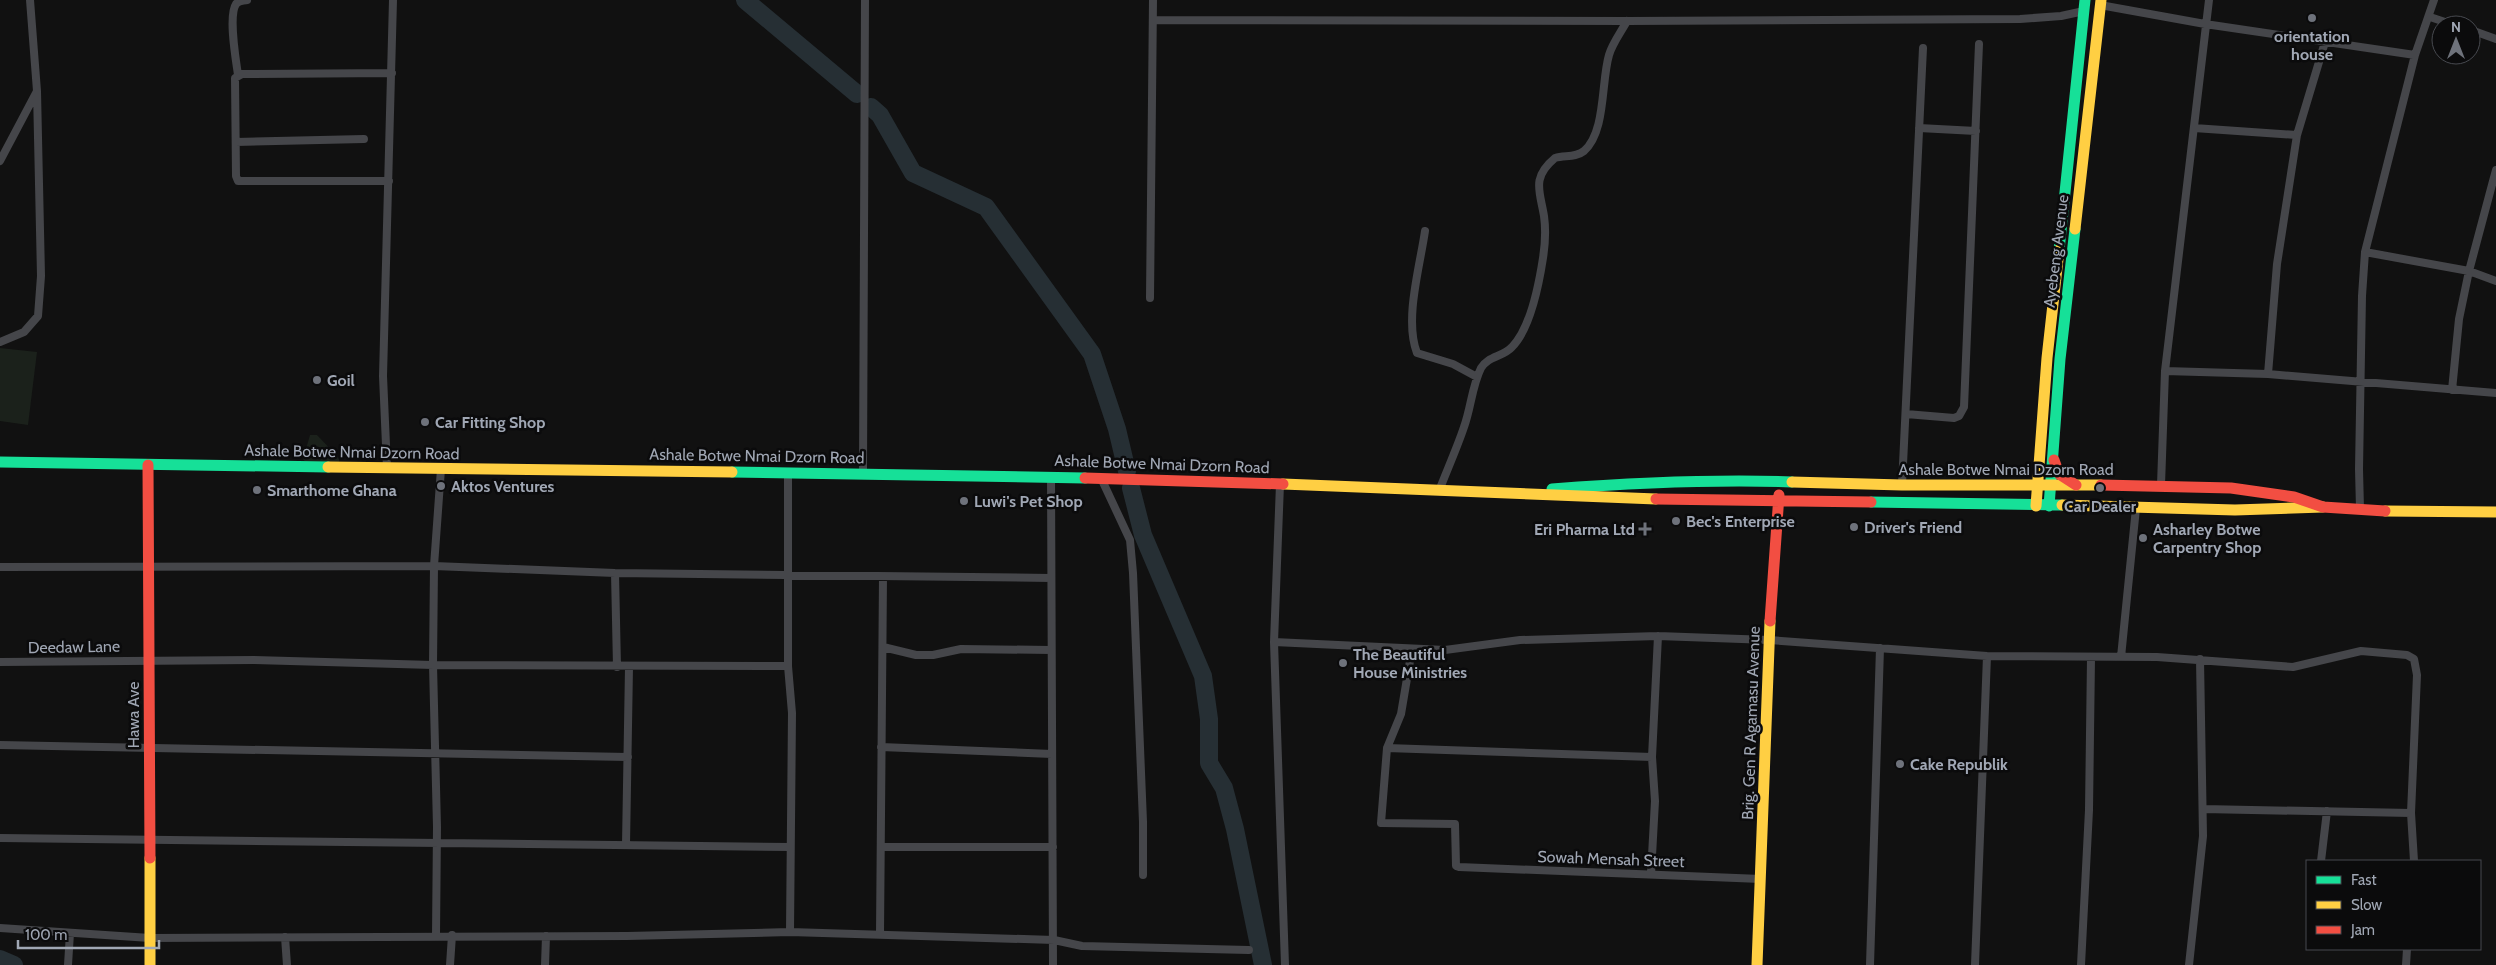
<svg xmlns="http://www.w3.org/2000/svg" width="2496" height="965" font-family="Cabin,sans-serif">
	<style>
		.green { fill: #1b211b }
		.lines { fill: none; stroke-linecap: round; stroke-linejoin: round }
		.river { stroke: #262f34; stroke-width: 18 }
		.street { stroke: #45464a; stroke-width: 8 }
		.fast { stroke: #16e098; stroke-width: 11 }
		.slow { stroke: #ffcf43; stroke-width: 11 }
		.jam { stroke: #f24e42; stroke-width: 11 }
		.poi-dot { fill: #6e727b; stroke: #0b0b0c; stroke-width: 2 }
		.labels { text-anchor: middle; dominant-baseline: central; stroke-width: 5; stroke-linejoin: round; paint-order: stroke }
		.poi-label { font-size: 16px; font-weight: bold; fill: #a0a7b4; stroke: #0b0b0c; text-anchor: start }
		.street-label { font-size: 16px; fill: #a0a7b4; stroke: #0b0b0c }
	</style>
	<rect width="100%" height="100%" fill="#111"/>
	<path class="green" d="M 0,348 L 37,352 L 28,425 L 0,421 Z
		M 310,435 L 317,435 L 339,458 L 339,463 L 306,463 L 303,459 Z"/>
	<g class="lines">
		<path class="river" d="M 745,0 L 857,94
			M 871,107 L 880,115 L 913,173 L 986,207 L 1092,354 L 1117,429 L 1127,471
			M 1131,488 L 1143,535 L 1203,676 L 1209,719 L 1209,763 L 1224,788 L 1235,829 L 1263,965
			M 0,959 L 14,965"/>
		<path class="street" d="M 2100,5 L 2205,24 L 2415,55
			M 2430,17 L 2454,25
			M 1154,20 L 1627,21 L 2020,19 L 2061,16 L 2084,11
			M 2471,30 L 2496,39
			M 238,75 C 236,60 228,16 236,4 C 239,0 243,1 247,0
			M 1919,128 L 1976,131
			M 2194,128 L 2297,135
			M 236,142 L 364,139
			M 0,161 L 37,91 L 30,0
			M 389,181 L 238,181 L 236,176 L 235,78 L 242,74 L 392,73
			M 2493,181 L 2496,170
			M 1425,231 C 1420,266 1404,320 1417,353 L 1453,364 L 1477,377
			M 2365,252 L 2469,271 L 2496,281
			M 1150,298 L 1153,0
			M 0,342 L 24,332 L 38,316 L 41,276 L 37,91
			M 2165,371 L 2268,374 L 2496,393
			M 2268,374 L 2277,264 L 2297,135 L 2325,42
			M 2452,390 L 2459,319 L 2469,271 L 2493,181 L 2496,182
			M 1906,414 L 1954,418 L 1959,416 L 1964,407 L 1979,44
			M 387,468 L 383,376 L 393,0
			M 788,473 L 788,666 L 792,713 L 790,932
			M 863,473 L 865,0
			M 1051,477 L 1053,965
			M 1101,478 L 1130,540 L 1133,573 L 1143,822 L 1143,875
			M 1280,484 L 1274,642 L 1285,965
			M 1902,485 L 1923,48
			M 2161,485 L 2165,371 L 2209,0
			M 1439,491 C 1447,470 1457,448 1464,427 C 1471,408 1472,386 1481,368 C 1488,356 1503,357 1512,347 C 1530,329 1539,284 1543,258 C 1545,245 1546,230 1544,216 C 1540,191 1531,178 1555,158 C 1565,155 1575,158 1584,151 C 1606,132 1601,82 1609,55 C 1612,44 1621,32 1627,21
			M 2360,509 L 2359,469 L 2362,296 L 2365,252 L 2415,55 L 2434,0
			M 0,567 L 434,566 L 615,573 L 1051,578
			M 615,573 L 617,667
			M 1274,642 L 1445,650 L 1520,640 L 1658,636 L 1769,640 L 1987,656 L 2157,657 L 2293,667 L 2361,651 L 2407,655 L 2414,659 L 2417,675 L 2411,813 L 2414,861
			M 883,647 L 916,655 L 933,655 L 961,649 L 1051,650
			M 1412,649 L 1401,714 L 1387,748 L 1381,823 L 1455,824 L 1456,866 L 1459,867 L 1761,879
			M 2121,657 L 2136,508
			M 0,662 L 253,660 L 433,665 L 788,666
			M 0,745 L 628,757
			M 881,747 L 1052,754
			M 1387,748 L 1652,757
			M 2203,809 L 2411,813
			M 0,838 L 790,847
			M 626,845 L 629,667
			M 882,847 L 1053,847
			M 2321,861 L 2327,811
			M 1651,874 L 1655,801 L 1652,757 L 1658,636
			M 0,928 L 150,938 L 627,936 L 790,932 L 1054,940 L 1082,946 L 1249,950
			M 880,934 L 883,577
			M 436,935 L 437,827 L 433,665 L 434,566 L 441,469
			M 285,937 L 287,965
			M 68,965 L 70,933
			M 450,965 L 452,935
			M 545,965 L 546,936
			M 1870,965 L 1880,648
			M 1975,965 L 1987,656
			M 2081,965 L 2089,810 L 2091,658
			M 2189,965 L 2203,836 L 2200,659
			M 2406,965 L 2407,949"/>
		<path class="fast" d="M 2059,250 L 2085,0
			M 0,462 L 328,467
			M 732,472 L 1085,478
			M 1552,489 C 1632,483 1711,479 1792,482
			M 1871,502 L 2062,505
			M 2049,506 L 2060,359 L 2075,229"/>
		<path class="slow" d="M 2075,229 L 2101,0
			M 328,467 L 732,472
			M 1792,482 L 1902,485 L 2101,485
			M 1283,484 L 1656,499
			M 2062,505 L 2235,510 L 2323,507
			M 2036,506 L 2047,358 L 2059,250
			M 2385,511 L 2496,512
			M 150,858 L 150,965
			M 1757,965 L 1770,621"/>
		<path class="jam" d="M 2054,460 L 2059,474 L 2076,485
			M 148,465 L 150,858
			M 1085,478 L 1283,484
			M 2101,485 L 2231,488 L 2294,497 L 2323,507 L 2385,511
			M 1656,499 L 1871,502
			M 1770,621 L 1779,495"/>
	</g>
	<g class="poi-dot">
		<circle cx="2312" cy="18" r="5"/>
		<circle cx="317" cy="380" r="5"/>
		<circle cx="425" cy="422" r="5"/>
		<circle cx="441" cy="486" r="5"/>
		<circle cx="2100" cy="488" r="5"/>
		<circle cx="257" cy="490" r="5"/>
		<circle cx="964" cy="501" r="5"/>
		<circle cx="1676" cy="521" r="5"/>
		<circle cx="1854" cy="527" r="5"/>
		<path d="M1642.5 521.5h5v5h5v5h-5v5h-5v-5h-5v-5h5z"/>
		<circle cx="2143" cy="538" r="5"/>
		<circle cx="1343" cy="663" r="5"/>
		<circle cx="1900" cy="764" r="5"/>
	</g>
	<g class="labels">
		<g class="poi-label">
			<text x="2312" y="36" text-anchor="middle">orientation<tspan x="2312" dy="18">house</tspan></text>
			<text x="327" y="380">Goil</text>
			<text x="435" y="422">Car Fitting Shop</text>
			<text x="451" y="486">Aktos Ventures</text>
			<text x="267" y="490">Smarthome Ghana</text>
			<text x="974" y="501">Luwi's Pet Shop</text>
			<text x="2100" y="506" text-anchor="middle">Car Dealer</text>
			<text x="1686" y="521">Bec's Enterprise</text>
			<text x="1864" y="527">Driver's Friend</text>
			<text x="1635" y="529" text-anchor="end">Eri Pharma Ltd</text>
			<text x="2153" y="529">Asharley Botwe<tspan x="2153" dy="18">Carpentry Shop</tspan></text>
			<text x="1353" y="654">The Beautiful<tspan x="1353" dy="18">House Ministries</tspan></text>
			<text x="1910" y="764">Cake Republik</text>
		</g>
		<g class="street-label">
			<text transform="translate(2056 251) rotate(-83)">Ayebeng Avenue</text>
			<text transform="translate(352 452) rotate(1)">Ashale Botwe Nmai Dzorn Road</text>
			<text transform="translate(757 456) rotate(1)">Ashale Botwe Nmai Dzorn Road</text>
			<text transform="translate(1162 464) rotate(2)">Ashale Botwe Nmai Dzorn Road</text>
			<text x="2006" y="469">Ashale Botwe Nmai Dzorn Road</text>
			<text transform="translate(74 647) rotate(-1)">Deedaw Lane</text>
			<text transform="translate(133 715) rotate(-90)">Hawa Ave</text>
			<text transform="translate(1751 723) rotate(-88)">Brig. Gen R Agamasu Avenue</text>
			<text transform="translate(1611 859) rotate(2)">Sowah Mensah Street</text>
		</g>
	</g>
	<rect x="2306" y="860" width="175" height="90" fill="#0b0b0c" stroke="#47494f"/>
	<rect x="2316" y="876" width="25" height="8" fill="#16e098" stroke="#47494f"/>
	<text x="2351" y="885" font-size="15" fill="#a0a7b4">Fast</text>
	<rect x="2316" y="901" width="25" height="8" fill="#ffcf43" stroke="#47494f"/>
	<text x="2351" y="910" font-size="15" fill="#a0a7b4">Slow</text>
	<rect x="2316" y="926" width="25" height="8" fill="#f24e42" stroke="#47494f"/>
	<text x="2351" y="935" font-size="15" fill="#a0a7b4">Jam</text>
	<g transform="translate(2456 40)"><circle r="24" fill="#0b0b0c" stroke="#47494f"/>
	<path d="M0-4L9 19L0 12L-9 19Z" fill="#6e727b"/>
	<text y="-8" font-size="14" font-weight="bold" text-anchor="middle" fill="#a0a7b4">N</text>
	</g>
	<path d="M18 940v8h141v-8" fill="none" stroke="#a0a7b4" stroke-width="2.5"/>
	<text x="25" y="940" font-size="15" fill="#a0a7b4" stroke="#0b0b0c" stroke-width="4" paint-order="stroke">100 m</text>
</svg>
